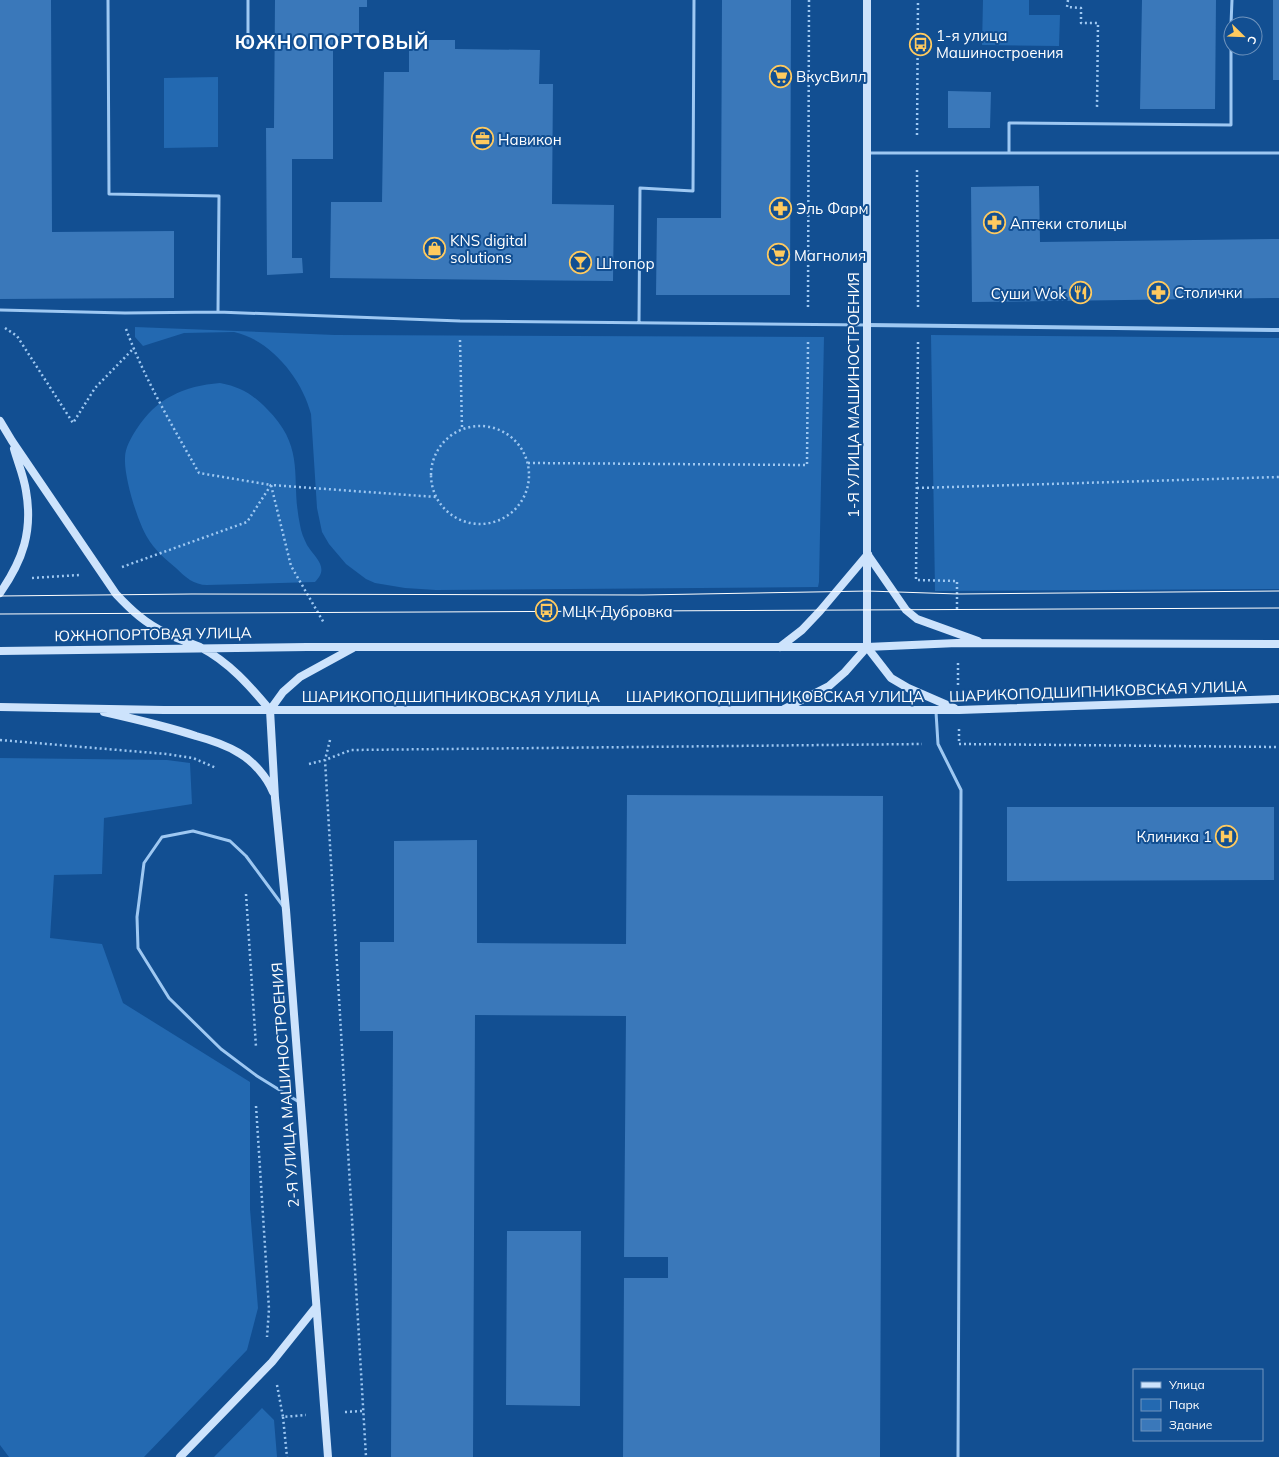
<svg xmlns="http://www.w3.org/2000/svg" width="1279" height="1457" font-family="Mulish,sans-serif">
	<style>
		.green { fill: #2369b1 }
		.building { fill: #3a78ba }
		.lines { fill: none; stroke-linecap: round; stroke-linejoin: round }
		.path { stroke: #9ec8f2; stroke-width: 2.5; stroke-dasharray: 2 3; stroke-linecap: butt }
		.lane { stroke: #9ec8f2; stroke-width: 3 }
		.street { stroke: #9ec8f2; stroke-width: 4 }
		.secondary { stroke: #cde3fc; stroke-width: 8 }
		.tram { stroke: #fff; stroke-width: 1 }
		.labels { text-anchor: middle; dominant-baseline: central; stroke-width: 4; stroke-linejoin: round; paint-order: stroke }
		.poi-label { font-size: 15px; fill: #fff; stroke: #124f92; text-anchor: start }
		.street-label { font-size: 15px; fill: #fff; stroke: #124f92 }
		.district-label { font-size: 19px; font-weight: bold; letter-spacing: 1px; fill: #fff; stroke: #124f92 }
	</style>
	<rect width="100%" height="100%" fill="#124f92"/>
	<path class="green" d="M 983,0 L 1029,0 L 1029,15 L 1060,15 L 1059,46 L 982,45 Z
		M 218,77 L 218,147 L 164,148 L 164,78 Z
		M 135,327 L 335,335 L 824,337 L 819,582 L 818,587 L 436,590 L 405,588 L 375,583 L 366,579 L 346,564 L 329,544 L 322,532 L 317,508 L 311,414 C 302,379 271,340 234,332 L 184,333 L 143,346 L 135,337 Z
		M 931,335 L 1279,338 L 1279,589 L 935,591 Z
		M 220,383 C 241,387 252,394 267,409 C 307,449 290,478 300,525 C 301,532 304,539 307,545 C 315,558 330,567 315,582 L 207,585 C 194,585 185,577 176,568 C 165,559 154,549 147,537 C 137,520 124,477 125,458 C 125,448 131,438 136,430 C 156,398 184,386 220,383 Z
		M 0,758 L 167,760 L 190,763 L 192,804 L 104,818 L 102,874 L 54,875 L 50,938 L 102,944 L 123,1003 L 250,1082 L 250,1209 L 258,1308 L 247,1350 L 144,1457 L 9,1457 L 0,1445 Z
		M 262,1408 L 274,1420 L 277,1457 L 214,1457 Z"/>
	<path class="building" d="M 0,0 L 51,0 L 52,232 L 174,231 L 174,298 L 0,299 Z
		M 275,0 L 367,0 L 367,7 L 359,7 L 359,36 L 333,36 L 333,159 L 292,159 L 292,258 L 302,258 L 303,273 L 267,275 L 266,128 L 274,128 Z
		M 722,0 L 791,0 L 790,295 L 656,295 L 657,218 L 721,218 Z
		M 1142,0 L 1216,0 L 1215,109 L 1140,109 Z
		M 1273,0 L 1279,0 L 1279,80 L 1273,80 Z
		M 409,40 L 455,40 L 455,49 L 540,50 L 539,84 L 553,84 L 552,204 L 614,205 L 613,281 L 330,278 L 331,202 L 382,202 L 384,72 L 409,72 Z
		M 948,91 L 991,92 L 990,128 L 948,128 Z
		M 1039,186 L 1040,242 L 1279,239 L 1279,298 L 972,302 L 971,187 Z
		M 627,795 L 883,796 L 880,1457 L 623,1457 L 624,1278 L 668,1278 L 668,1257 L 624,1257 L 626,1016 L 475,1015 L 473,1457 L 391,1457 L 393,1031 L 360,1031 L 360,942 L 394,942 L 394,841 L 477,840 L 477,943 L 626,944 Z
		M 1007,807 L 1274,807 L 1274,880 L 1007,881 Z
		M 507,1231 L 581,1231 L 580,1406 L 506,1405 Z"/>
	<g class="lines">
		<path class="path" d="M 1068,0 L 1067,7 L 1081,8 L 1081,23 L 1098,23 L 1097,107
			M 917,135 L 918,0
			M 917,170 L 918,307
			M 808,307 L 809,0
			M 5,328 L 17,336 L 73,423 L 95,388 L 133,349
			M 126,329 C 145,380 173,427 199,473 L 271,485 L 291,566 L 324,623
			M 460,340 L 462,428
			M 918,342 L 916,580 L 957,581 L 957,612
			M431 475a49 49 0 1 1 98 0a49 49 0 1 1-98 0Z
			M 528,463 L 807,465 L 808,342
			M 917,488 L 1279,477
			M 122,567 L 247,522 L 271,485 L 436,497
			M 32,578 L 79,575
			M 958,663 L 958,688
			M 959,729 L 959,744 L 1279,747
			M 0,740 L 166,754 L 193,758 L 216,768
			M 330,740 L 325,760 L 366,1457
			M 309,764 L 325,760 L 351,750 L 922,744
			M 246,894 L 256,1047
			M 256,1106 L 269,1309 L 267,1337
			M 277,1385 L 283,1417 L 306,1415
			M 345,1412 L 362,1411
			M 283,1417 L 287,1457"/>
		<path class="lane" d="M 108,0 L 109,194 L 219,196 L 218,312
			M 248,0 L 248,43
			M 1231,24 L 1232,0
			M 869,153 L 1279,153
			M 1009,153 L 1009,123 L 1231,125 L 1231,48
			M 0,310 L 125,313 L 218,312 L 460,321 L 867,325
			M 639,323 L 640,188 L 693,191 L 694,0
			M 936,712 L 938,744 L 961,790 L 958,1457
			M 283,906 L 246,856 L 230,841 L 193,831 L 162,837 L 144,863 L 137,917 L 138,948 L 169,998 L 221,1049 L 257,1076 L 299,1102"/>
		<path class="street" d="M 867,325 L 1279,330"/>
		<path class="secondary" d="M 867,0 L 867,647
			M 0,421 L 12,441 L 116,594 C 131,610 146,624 166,633 C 177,639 189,642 200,647 C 229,662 250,686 270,710
			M 868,555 L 906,610 L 917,619 L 978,641
			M 0,593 C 23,560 33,531 26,491 C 24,477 18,463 14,449
			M 780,647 L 802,630 L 820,611 L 868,554
			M 867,647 L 891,678 L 908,688 L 954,708
			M 0,651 L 307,647 L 867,647 L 957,643 L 1279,644
			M 0,707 L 164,710 L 959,710 L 1279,699
			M 784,709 L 829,686 L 845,672 L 867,647
			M 270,710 L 275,798 L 286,910 L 328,1457
			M 270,710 L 283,692 L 300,677 L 353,648
			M 104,712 C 135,719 166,726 196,736 C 211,740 226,745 239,753 C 253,761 267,777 273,792
			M 180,1457 L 272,1362 L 316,1307"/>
		<path class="tram" d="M 0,596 L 192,594 L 643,595 L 868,591 L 958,594 L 1279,591
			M 0,614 L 1279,608"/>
	</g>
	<defs>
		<symbol id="bus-ring" viewBox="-11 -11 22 22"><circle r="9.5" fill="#124f92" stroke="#ffca5f" stroke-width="1.5"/><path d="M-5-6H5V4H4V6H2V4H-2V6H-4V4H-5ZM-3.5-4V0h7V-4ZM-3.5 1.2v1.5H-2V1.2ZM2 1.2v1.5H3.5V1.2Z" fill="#ffca5f"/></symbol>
		<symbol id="supermarket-ring" viewBox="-11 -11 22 22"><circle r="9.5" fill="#124f92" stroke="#ffca5f" stroke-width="1.5"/><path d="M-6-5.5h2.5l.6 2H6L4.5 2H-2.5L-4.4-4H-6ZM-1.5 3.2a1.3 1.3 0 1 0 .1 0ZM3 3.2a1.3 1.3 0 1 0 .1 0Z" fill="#ffca5f"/></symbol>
		<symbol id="office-ring" viewBox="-11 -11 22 22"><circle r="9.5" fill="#124f92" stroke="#ffca5f" stroke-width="1.5"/><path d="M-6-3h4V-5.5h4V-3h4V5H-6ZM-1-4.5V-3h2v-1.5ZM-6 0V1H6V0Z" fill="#ffca5f"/></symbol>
		<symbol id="pharmacy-ring" viewBox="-11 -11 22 22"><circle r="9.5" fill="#124f92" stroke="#ffca5f" stroke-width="1.5"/><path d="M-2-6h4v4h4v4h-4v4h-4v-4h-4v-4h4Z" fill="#ffca5f"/></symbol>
		<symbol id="shop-ring" viewBox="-11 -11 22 22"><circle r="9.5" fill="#124f92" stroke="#ffca5f" stroke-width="1.5"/><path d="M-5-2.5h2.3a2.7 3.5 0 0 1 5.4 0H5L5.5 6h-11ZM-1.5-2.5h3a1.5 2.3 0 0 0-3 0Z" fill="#ffca5f"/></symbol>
		<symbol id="bar-ring" viewBox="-11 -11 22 22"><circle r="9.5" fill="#124f92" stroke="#ffca5f" stroke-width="1.5"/><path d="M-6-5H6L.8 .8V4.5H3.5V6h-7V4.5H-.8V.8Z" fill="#ffca5f"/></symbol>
		<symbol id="restaurant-ring" viewBox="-11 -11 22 22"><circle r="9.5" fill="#124f92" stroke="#ffca5f" stroke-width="1.5"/><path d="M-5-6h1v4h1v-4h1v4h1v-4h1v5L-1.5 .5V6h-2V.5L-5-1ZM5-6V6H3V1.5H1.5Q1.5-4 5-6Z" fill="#ffca5f"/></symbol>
		<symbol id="hospital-ring" viewBox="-11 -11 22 22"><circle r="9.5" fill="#124f92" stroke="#ffca5f" stroke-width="1.5"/><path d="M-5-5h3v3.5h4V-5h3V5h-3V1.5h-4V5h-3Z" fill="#ffca5f"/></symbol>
	</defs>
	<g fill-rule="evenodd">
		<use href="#bus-ring" x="908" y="32" width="25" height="25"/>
		<use href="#supermarket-ring" x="768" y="64" width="25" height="25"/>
		<use href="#office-ring" x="470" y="126" width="25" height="25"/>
		<use href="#pharmacy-ring" x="768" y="196" width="25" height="25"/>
		<use href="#pharmacy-ring" x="982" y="210" width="25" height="25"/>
		<use href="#shop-ring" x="422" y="236" width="25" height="25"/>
		<use href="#supermarket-ring" x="766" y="242" width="25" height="25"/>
		<use href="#bar-ring" x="568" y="250" width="25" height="25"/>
		<use href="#pharmacy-ring" x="1146" y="280" width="25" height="25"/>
		<use href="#restaurant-ring" x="1068" y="280" width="25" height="25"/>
		<use href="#bus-ring" x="534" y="598" width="25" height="25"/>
		<use href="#hospital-ring" x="1214" y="824" width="25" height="25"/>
	</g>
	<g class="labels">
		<g class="poi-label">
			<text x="936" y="35">1-я улица<tspan x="936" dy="17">Машиностроения</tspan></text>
			<text x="796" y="76">ВкусВилл</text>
			<text x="498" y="139">Навикон</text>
			<text x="796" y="208">Эль Фарм</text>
			<text x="1010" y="223">Аптеки столицы</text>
			<text x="450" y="240">KNS digital<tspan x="450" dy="17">solutions</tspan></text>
			<text x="794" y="255">Магнолия</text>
			<text x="596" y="263">Штопор</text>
			<text x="1174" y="292">Столички</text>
			<text x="1066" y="293" text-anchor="end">Суши Wok</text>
			<text x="562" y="611">МЦК Дубровка</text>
			<text x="1212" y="836" text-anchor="end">Клиника 1</text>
		</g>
		<g class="street-label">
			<text transform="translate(853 395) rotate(-90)">1-Я УЛИЦА МАШИНОСТРОЕНИЯ</text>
			<text transform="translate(153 634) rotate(-1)">ЮЖНОПОРТОВАЯ УЛИЦА</text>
			<text transform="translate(1098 691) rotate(-2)">ШАРИКОПОДШИПНИКОВСКАЯ УЛИЦА</text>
			<text x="451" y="696">ШАРИКОПОДШИПНИКОВСКАЯ УЛИЦА</text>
			<text x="775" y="696">ШАРИКОПОДШИПНИКОВСКАЯ УЛИЦА</text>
			<text transform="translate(285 1085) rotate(-94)">2-Я УЛИЦА МАШИНОСТРОЕНИЯ</text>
		</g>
		<g class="district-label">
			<text x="332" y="42">ЮЖНОПОРТОВЫЙ</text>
		</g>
	</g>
	<rect x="1133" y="1369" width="130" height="72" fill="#124f92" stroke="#7195be"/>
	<rect x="1141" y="1382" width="20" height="6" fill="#cde3fc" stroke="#7195be"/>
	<text x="1169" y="1389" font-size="12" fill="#ffffff">Улица</text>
	<rect x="1141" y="1399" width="20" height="12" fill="#2369b1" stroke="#7195be"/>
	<text x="1169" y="1409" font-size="12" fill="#ffffff">Парк</text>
	<rect x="1141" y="1419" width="20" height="12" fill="#3a78ba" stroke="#7195be"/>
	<text x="1169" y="1429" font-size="12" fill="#ffffff">Здание</text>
	<g transform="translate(1243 36) rotate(113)"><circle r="19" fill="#124f92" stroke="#7195be"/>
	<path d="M0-3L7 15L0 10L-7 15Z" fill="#ffca5f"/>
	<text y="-6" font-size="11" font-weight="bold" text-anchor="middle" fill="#ffffff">С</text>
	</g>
</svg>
